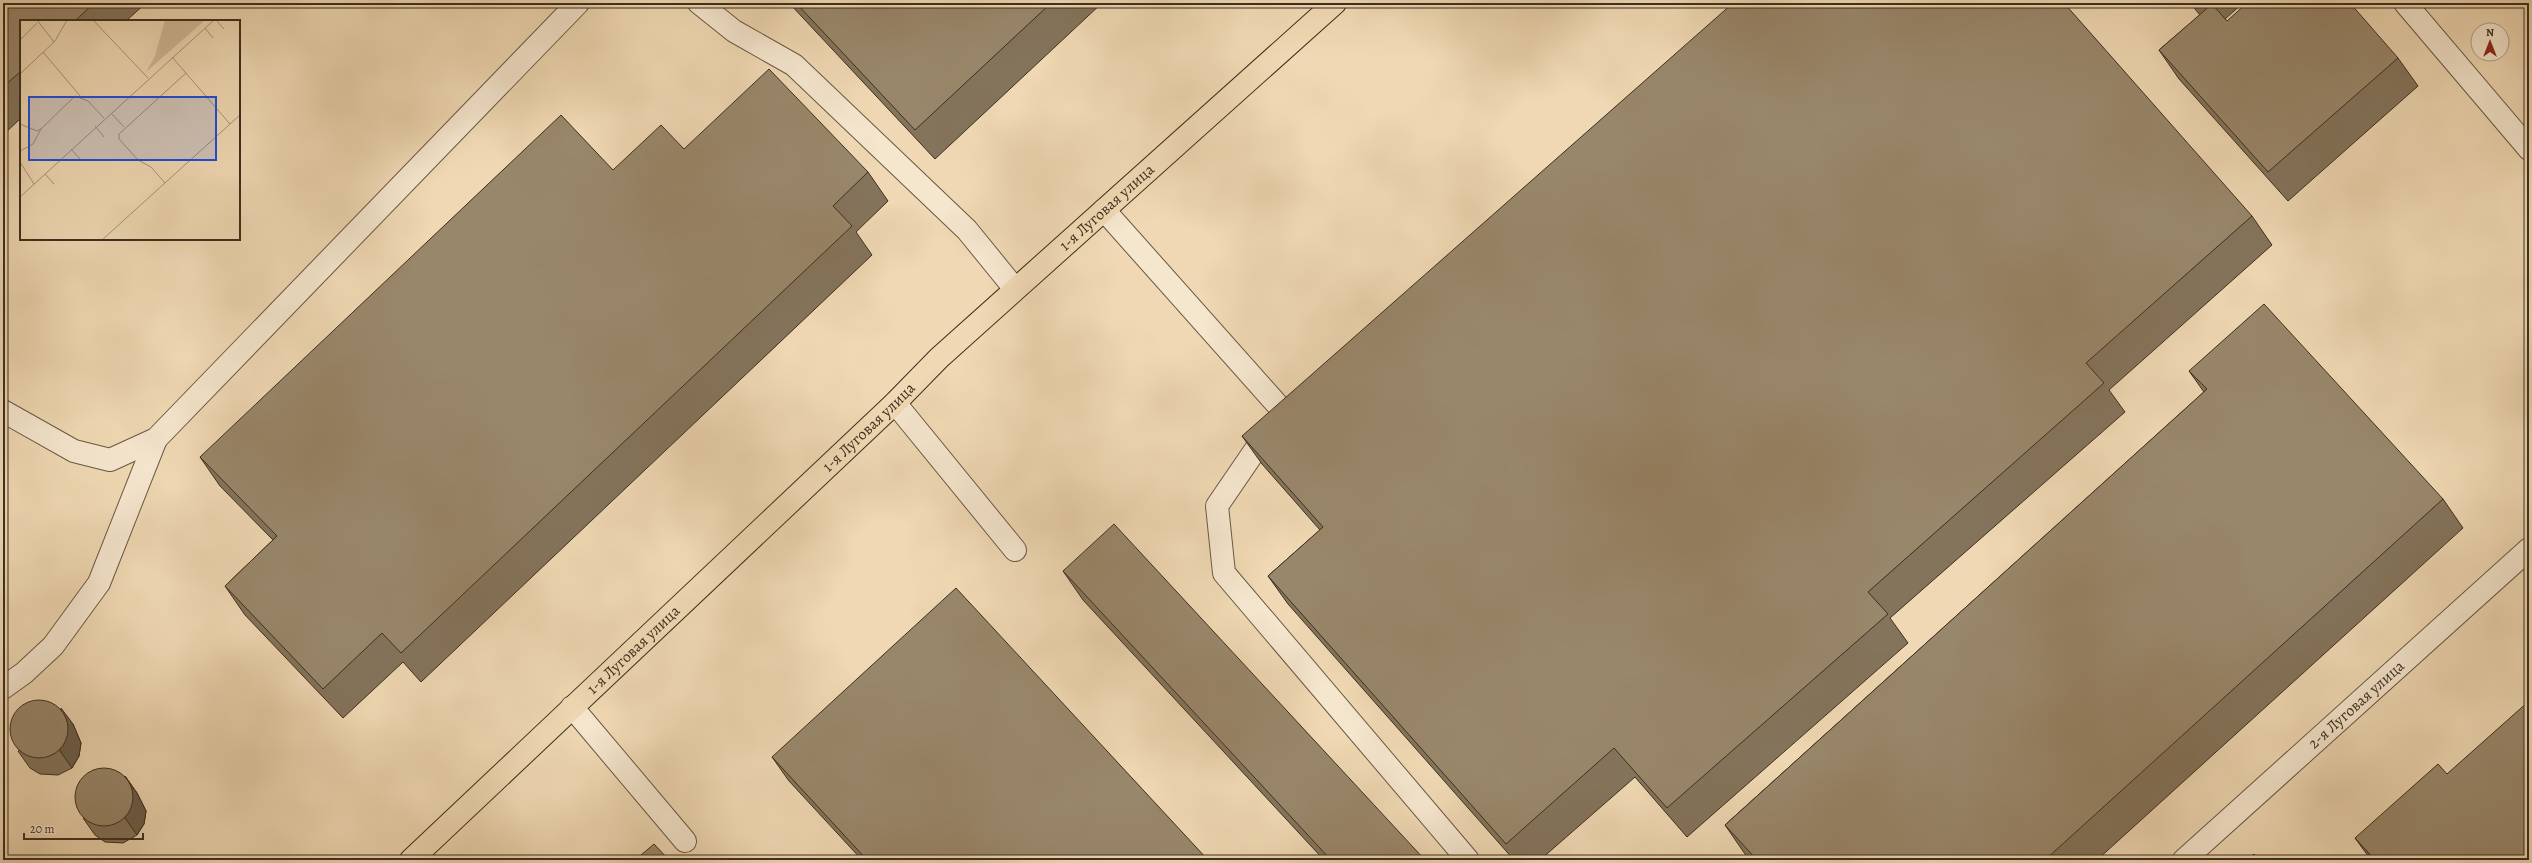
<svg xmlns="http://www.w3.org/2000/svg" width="2532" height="863" font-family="Alegreya,serif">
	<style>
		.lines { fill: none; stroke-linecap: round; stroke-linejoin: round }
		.minor-casing { stroke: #695943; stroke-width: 24 }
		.major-casing { stroke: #3c2f1e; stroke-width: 24 }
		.minor { stroke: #f5e6ce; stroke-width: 22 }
		.major { stroke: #efd8b3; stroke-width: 22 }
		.wall { fill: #84745c; stroke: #3c2f1e }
		.shaded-wall { fill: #6b5e4b; stroke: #3c2f1e }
		.building { fill: #99876b; stroke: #3c2f1e }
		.labels { text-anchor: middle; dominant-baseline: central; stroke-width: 3.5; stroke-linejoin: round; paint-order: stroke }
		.street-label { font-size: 16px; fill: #3c2f1e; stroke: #f5e6ce }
		.inset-road { fill: none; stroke: #a79477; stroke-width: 1 }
		.view { fill: #1d4ed8; fill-opacity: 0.15; stroke: #1d4ed8; stroke-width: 2 }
		.inset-edge { fill: none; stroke: #3c2f1e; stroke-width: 2 }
	</style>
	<rect width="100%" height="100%" fill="#efd8b3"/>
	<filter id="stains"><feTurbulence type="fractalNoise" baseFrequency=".005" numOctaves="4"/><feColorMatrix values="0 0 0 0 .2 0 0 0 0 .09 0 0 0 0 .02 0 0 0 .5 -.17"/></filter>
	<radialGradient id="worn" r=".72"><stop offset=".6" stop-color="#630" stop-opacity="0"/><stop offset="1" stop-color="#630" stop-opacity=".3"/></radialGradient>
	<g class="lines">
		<defs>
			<g id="minor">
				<path d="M 699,3 L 734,31 L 794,65 L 967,230 L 1015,289"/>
				<path d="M 2405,3 L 2529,149"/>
				<path d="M 1104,210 L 1282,410"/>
				<path d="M 895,403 L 1015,550"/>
				<path d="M 3,411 L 74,451 L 110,460 L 156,439 L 578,3"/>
				<path d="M 1271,427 L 1217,506 L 1224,573 L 1468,860"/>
				<path d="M 3,688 L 24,673 L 53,646 L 99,583 L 156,439"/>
				<path d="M 572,707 L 685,841"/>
				<path id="s1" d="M 2184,860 L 2529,549"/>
			</g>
			<g id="major">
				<path id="s2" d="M 411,860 L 895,403 L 939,358 L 1335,3"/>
			</g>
		</defs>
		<use href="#minor" class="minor-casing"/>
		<use href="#major" class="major-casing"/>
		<use href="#minor" class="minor"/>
		<use href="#major" class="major"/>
	</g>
	<path class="wall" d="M 3,3 L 146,3 L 126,21 L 21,21 L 21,118 L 3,135 Z
		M 789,3 L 1102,3 L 935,159 Z
		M 2190,3 L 2243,3 L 2225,19 L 2227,21 L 2398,58 L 2418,86 L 2288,201 L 2179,79 L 2159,50 L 2200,15 Z
		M 684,149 L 868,172 L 888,201 L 856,232 L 872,255 L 421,682 L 403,662 L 343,718 L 245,615 L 225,586 L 273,540 L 220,486 L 200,457 L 613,170 Z
		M 2252,216 L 2272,245 L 2109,390 L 2125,412 L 1890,618 L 1908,643 L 1687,837 L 1635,777 L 1540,860 L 1514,860 L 1288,604 L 1268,576 L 1320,530 L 1262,464 L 1242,436 Z
		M 2189,371 L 2443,499 L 2463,528 L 2097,860 L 1751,860 L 1745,854 L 1725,825 L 2204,392 Z
		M 1063,571 L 1425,860 L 1324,860 L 1083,600 Z
		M 73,724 L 81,743 L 79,756 L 72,768 L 58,775 L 40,774 L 30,768 L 18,751 Z
		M 772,757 L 1208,860 L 862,860 L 789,781 Z
		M 125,776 L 137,793 L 146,811 L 144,824 L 137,835 L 123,843 L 105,842 L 95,835 L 83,818 Z
		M 2355,838 L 2375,860 L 2371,860 Z"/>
	<path class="shaded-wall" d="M 61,708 L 73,724 L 81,743 L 79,756 L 72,768 L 60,751 Z
		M 125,776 L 137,793 L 146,811 L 144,824 L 137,835 L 125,818 Z"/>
	<path class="building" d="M 3,3 L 94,3 L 75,21 L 21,21 L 21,71 L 3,87 Z
		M 796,3 L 1051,3 L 915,130 Z
		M 1733,3 L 2064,3 L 2252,216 L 2086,363 L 2104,383 L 1868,592 L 1888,614 L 1667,808 L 1614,748 L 1506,844 L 1268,576 L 1323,527 L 1242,436 Z
		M 2194,3 L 2200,3 L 2197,6 Z
		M 2247,3 L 2350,3 L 2398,58 L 2268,172 L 2159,50 L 2212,4 L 2227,21 Z
		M 769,69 L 868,172 L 833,206 L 852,226 L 401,653 L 382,633 L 323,689 L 225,586 L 277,536 L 200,457 L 561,115 L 613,170 L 661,125 L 684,149 Z
		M 2264,304 L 2443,499 L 2045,860 L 1757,860 L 1725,825 L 2207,389 L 2189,371 Z
		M 1114,524 L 1425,860 L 1331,860 L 1063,571 Z
		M 956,588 L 1208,860 L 867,860 L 772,757 Z
		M10 729a29 29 0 1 1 58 0a29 29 0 1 1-58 0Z
		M 2529,701 L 2529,860 L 2375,860 L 2355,838 L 2438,764 L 2447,774 Z
		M75 797a29 29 0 1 1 58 0a29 29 0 1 1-58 0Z
		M 654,844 L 669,860 L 635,860 Z
		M 2254,854 L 2259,860 L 2247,860 Z
		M 3,856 L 7,860 L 3,860 Z"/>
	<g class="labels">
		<g class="street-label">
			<text stroke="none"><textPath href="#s2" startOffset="954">1-я Луговая улица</textPath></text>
			<text stroke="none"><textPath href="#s2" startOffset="630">1-я Луговая улица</textPath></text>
			<text stroke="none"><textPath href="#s2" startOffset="306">1-я Луговая улица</textPath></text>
			<text stroke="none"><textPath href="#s1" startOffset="232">2-я Луговая улица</textPath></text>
		</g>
	</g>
	<g transform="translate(20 20)">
		<rect width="220" height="220" fill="#efd8b3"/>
		<path d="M 145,0 L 182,0 L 183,2 L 126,52 L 135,36 Z" fill="#d1bb9a"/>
		<path class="inset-road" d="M 17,0 L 34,22M 73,0 L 128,58M 196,0 L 204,9M 185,8 L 193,18M 0,20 L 17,3M 23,32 L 61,77M 152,37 L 210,104M 0,54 L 35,21 L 47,0M 91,93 L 104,107M 0,104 L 17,111 L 21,109 L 55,76 L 68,81 L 84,98M 75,106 L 84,117M 51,129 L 60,139M 0,131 L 13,124 L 21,109M 0,142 L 14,164M 25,154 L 34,164M 145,163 L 131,147 L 118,140 L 99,119 L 99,114 L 166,53M 0,177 L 194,0M 82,220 L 220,95"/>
		<path class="view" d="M 9,77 L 196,77 L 196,140 L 9,140 Z"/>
		<rect width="220" height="220" class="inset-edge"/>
	</g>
	<rect width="2532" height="863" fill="none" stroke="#efd8b3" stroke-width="16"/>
	<rect x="4" y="4" width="2524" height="855" fill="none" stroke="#3c2f1e" stroke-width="2"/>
	<rect x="8" y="8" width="2516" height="847" fill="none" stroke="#3c2f1e"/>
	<g transform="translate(2490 42)"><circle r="19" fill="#f5e6ce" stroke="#ab9d88"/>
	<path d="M0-3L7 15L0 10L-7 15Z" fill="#8f2418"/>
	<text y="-6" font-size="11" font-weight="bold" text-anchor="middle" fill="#3c2f1e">N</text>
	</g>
	<path d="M24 833v6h119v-6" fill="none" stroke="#3c2f1e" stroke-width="2"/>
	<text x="30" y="833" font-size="12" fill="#3c2f1e" stroke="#f5e6ce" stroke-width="3" paint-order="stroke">20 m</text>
	<rect width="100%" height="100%" filter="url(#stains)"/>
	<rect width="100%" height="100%" fill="url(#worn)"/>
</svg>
